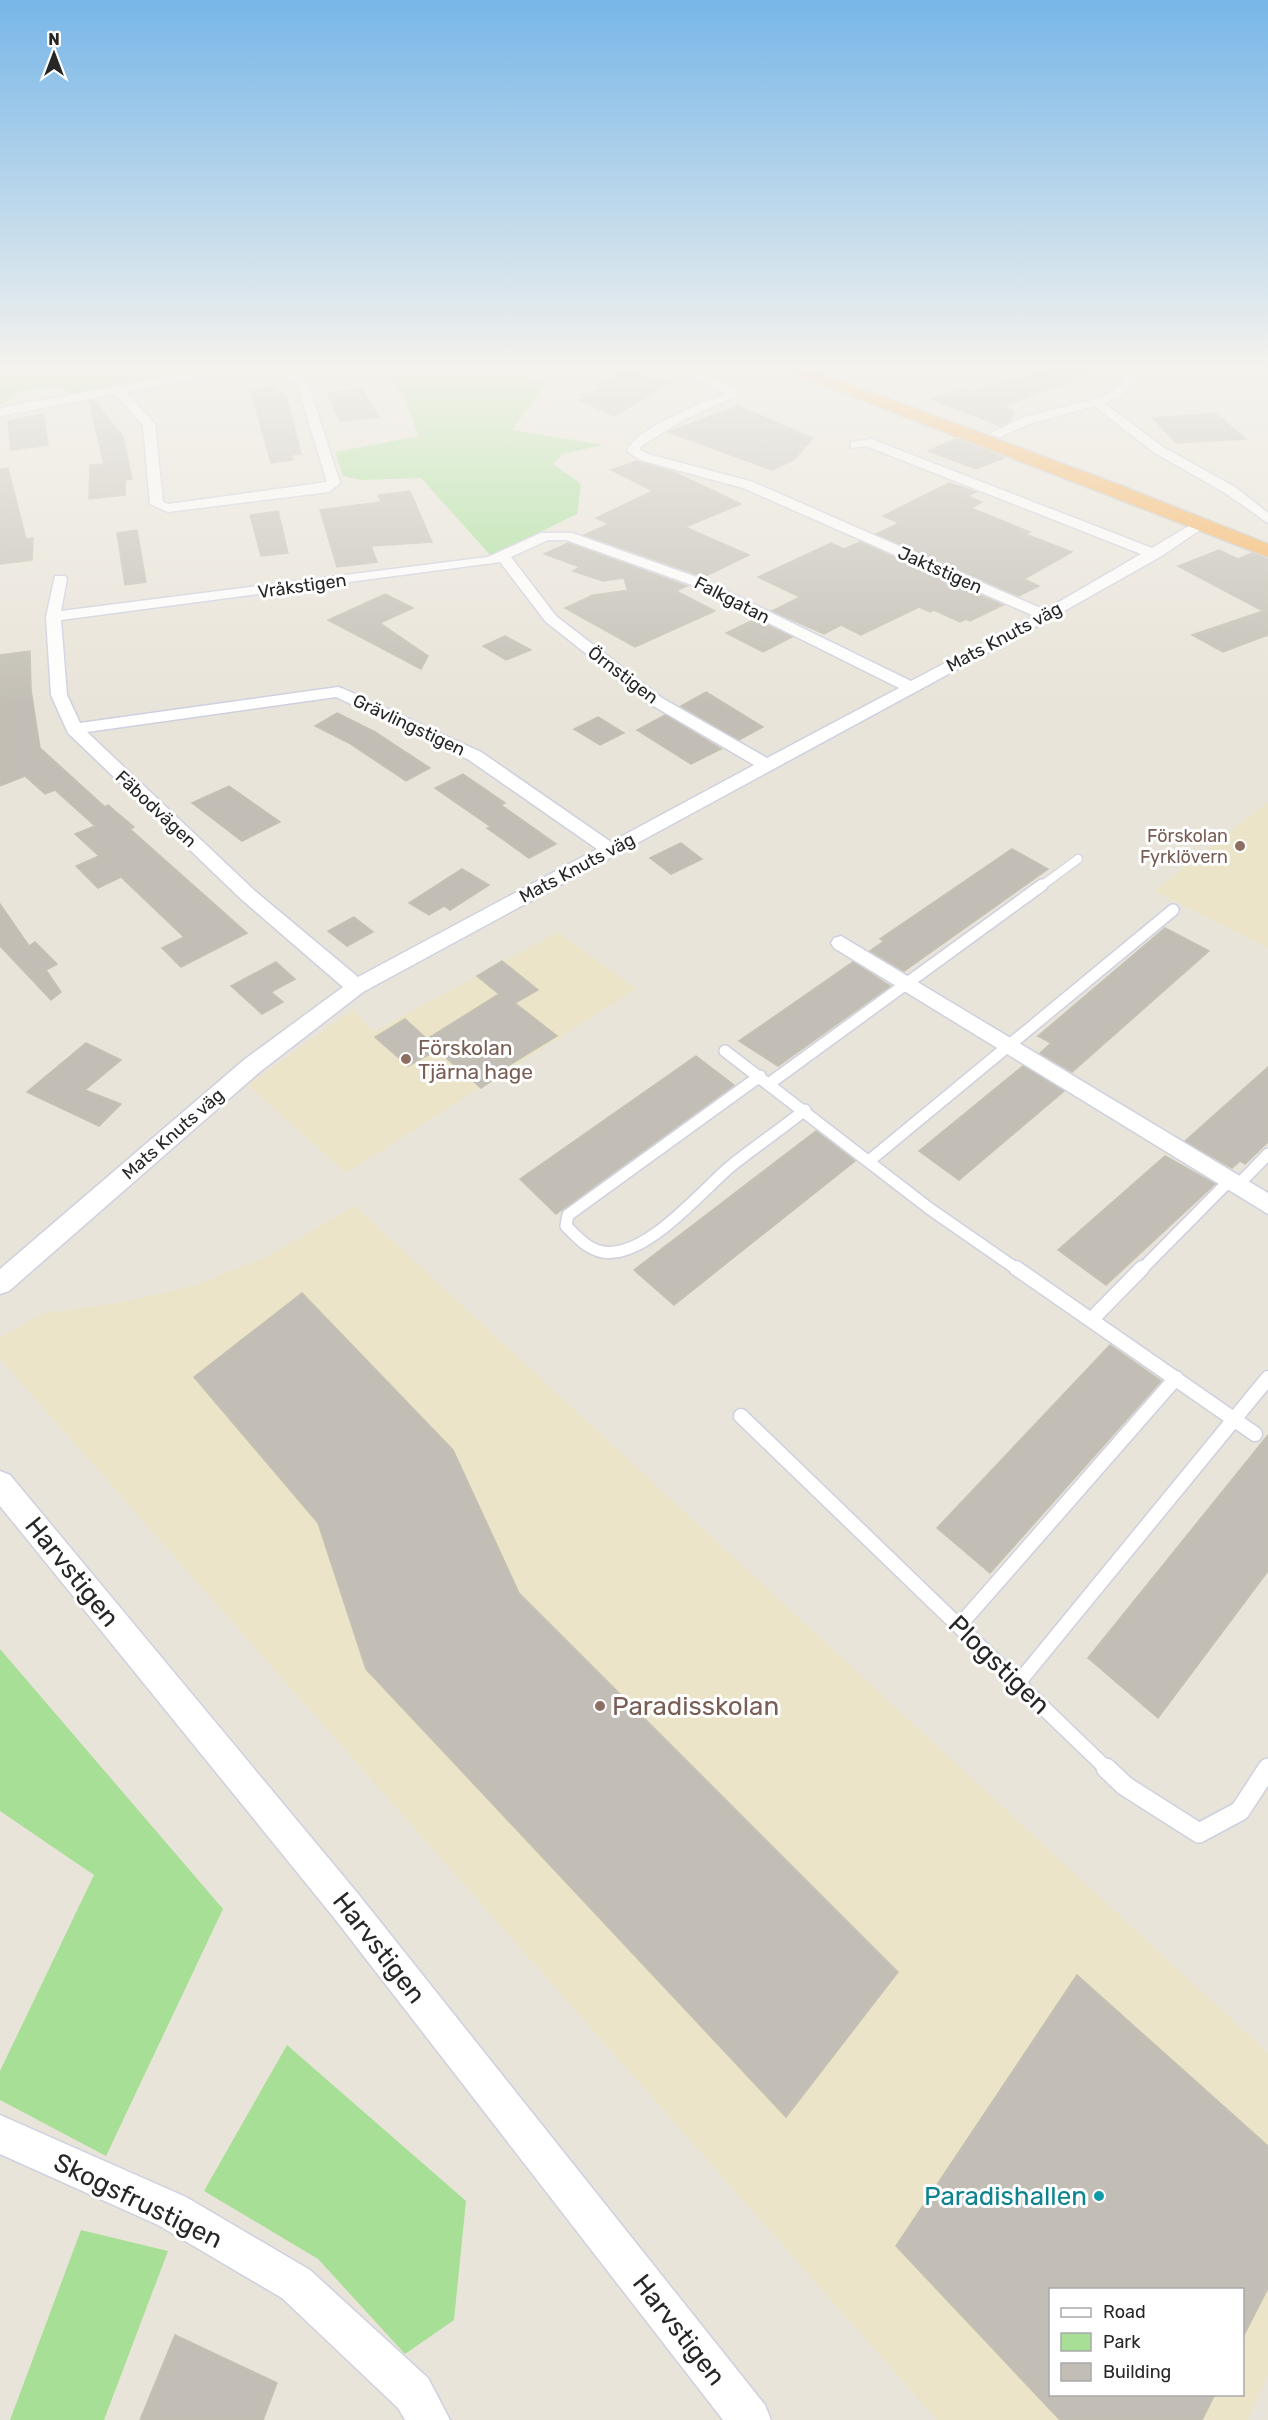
<svg xmlns="http://www.w3.org/2000/svg" width="1268" height="2420" font-family="Rubik,sans-serif">
	<style>
		.education { fill: #ebe4c8; fill-rule: evenodd }
		.green { fill: #a7df97 }
		.building { fill: #c2beb5; stroke: #c4c0b3; stroke-width: 1.5 }
		.lines { fill: none; stroke-linecap: round; stroke-linejoin: round }
		.lane-far3-casing { stroke: #ced0e0; stroke-width: 10 }
		.lane-far2-casing { stroke: #ced0e0; stroke-width: 14 }
		.lane-far1-casing { stroke: #ced0e0; stroke-width: 17 }
		.lane-casing { stroke: #ced0e0; stroke-width: 22 }
		.street-casing { stroke: #ced0e0; stroke-width: 3 }
		.highway-casing { stroke: #c7c7c7; stroke-width: 3 }
		.lane-far3 { stroke: #fff; stroke-width: 8 }
		.lane-far2 { stroke: #fff; stroke-width: 11 }
		.lane-far1 { stroke: #fff; stroke-width: 14 }
		.lane { stroke: #fff; stroke-width: 19 }
		.street { fill: #fff; fill-rule: evenodd }
		.highway { fill: #f7af56; fill-rule: evenodd }
		.education-dot { fill: #8d6e63; stroke: #fff; stroke-width: 2 }
		.culture-dot { fill: #0f9aa8; stroke: #fff; stroke-width: 2 }
		.labels { text-anchor: middle; dominant-baseline: central; stroke-width: 6; stroke-linejoin: round; paint-order: stroke }
		.far-street-label { font-size: 18px; fill: #272727; stroke: #fff }
		.far-education-label { font-size: 18px; fill: #785e54; stroke: #fff; text-anchor: end }
		.education-label { font-size: 21px; fill: #785e54; stroke: #fff; text-anchor: start }
		.near-street-label { font-size: 26px; fill: #272727; stroke: #fff }
		.near-education-label { font-size: 26px; fill: #785e54; stroke: #fff; text-anchor: start }
		.near-culture-label { font-size: 26px; fill: #0d838f; stroke: #fff; text-anchor: end }
	</style>
	<rect width="100%" height="100%" fill="#e9e4d9"/>
	<path class="education" d="M 1268,802 L 1268,948 L 1154,891 Z
		M 558,932 L 636,989 L 346,1173 L 248,1085 L 354,1009 L 373,1032 Z
		M 355,1206 L 1268,2053 L 1268,2375 L 1248,2420 L 937,2420 L 0,1359 L 0,1338 L 40,1314 L 118,1303 L 196,1285 L 266,1257 ZM 1050,2290 L 1242,2290 L 1242,2394 L 1050,2394 Z"/>
	<path class="green" d="M 0,368 L 216,368 L 70,394 L 59,386 L 21,391 L 0,405 Z
		M 383,368 L 519,368 L 545,385 L 512,430 L 603,445 L 562,454 L 553,464 L 581,484 L 577,514 L 491,556 L 421,478 L 362,480 L 343,476 L 335,452 L 419,436 L 402,393 L 378,369 Z
		M 0,1649 L 223,1909 L 106,2156 L 0,2100 L 0,2071 L 94,1875 L 0,1811 Z
		M 287,2045 L 466,2201 L 454,2320 L 405,2354 L 318,2259 L 204,2191 Z
		M 81,2230 L 168,2251 L 104,2420 L 10,2420 Z"/>
	<path class="building" d="M 1051,368 L 1087,368 L 1089,374 L 1004,406 L 1014,411 L 1010,421 L 1001,426 L 931,399 L 963,389 L 970,392 Z
		M 624,370 L 672,382 L 614,416 L 579,400 L 586,398 L 580,395 L 604,388 L 598,385 Z
		M 275,386 L 287,398 L 301,454 L 291,455 L 293,460 L 271,463 L 251,391 Z
		M 362,389 L 379,417 L 340,421 L 327,393 Z
		M 94,400 L 123,437 L 132,479 L 125,480 L 125,495 L 89,499 L 90,465 L 104,464 L 89,401 Z
		M 738,406 L 813,438 L 794,460 L 772,470 L 668,432 Z
		M 1215,413 L 1246,439 L 1176,443 L 1153,418 Z
		M 43,414 L 48,445 L 11,450 L 8,421 Z
		M 956,439 L 985,450 L 1004,458 L 976,469 L 928,451 Z
		M 637,461 L 674,472 L 741,504 L 685,527 L 749,555 L 704,577 L 584,535 L 609,524 L 596,518 L 653,491 L 611,470 Z
		M 8,468 L 26,539 L 33,538 L 32,560 L 0,564 L 0,469 Z
		M 949,483 L 976,492 L 968,496 L 982,502 L 971,508 L 1030,532 L 1025,534 L 1072,552 L 1024,579 L 1039,586 L 1019,596 L 876,534 L 899,523 L 883,516 Z
		M 410,491 L 432,542 L 371,546 L 377,562 L 337,567 L 320,510 L 381,502 L 378,495 Z
		M 278,511 L 288,553 L 261,556 L 250,515 Z
		M 137,530 L 146,582 L 125,585 L 117,533 Z
		M 860,542 L 1003,605 L 970,621 L 966,619 L 960,622 L 934,610 L 930,612 L 919,607 L 861,635 L 841,625 L 824,634 L 772,611 L 800,597 L 758,577 L 831,543 L 844,549 Z
		M 568,543 L 687,586 L 676,591 L 715,611 L 635,647 L 565,608 L 593,595 L 630,590 L 627,589 L 624,578 L 603,581 L 573,571 L 580,567 L 544,554 Z
		M 1219,550 L 1238,559 L 1252,553 L 1268,559 L 1268,635 L 1223,652 L 1192,635 L 1263,611 L 1178,566 Z
		M 385,594 L 413,608 L 380,623 L 428,656 L 421,669 L 328,620 Z
		M 755,619 L 792,637 L 763,652 L 726,633 Z
		M 505,636 L 531,650 L 506,660 L 483,646 Z
		M 30,651 L 31,690 L 40,748 L 105,807 L 108,805 L 134,827 L 130,829 L 247,933 L 181,967 L 162,948 L 184,937 L 121,877 L 98,888 L 76,866 L 99,856 L 75,834 L 95,826 L 55,790 L 45,794 L 25,776 L 0,786 L 0,655 Z
		M 706,692 L 763,727 L 739,740 L 681,706 Z
		M 337,713 L 375,732 L 430,768 L 406,781 L 349,743 L 315,726 Z
		M 665,715 L 721,749 L 691,764 L 637,730 Z
		M 598,717 L 624,733 L 600,745 L 574,729 Z
		M 463,774 L 505,803 L 501,805 L 556,844 L 529,858 L 487,828 L 491,827 L 435,788 Z
		M 229,786 L 280,822 L 242,841 L 192,803 Z
		M 681,843 L 702,859 L 671,874 L 650,858 Z
		M 1012,849 L 1048,869 L 904,971 L 870,951 L 884,941 L 880,939 Z
		M 462,869 L 489,885 L 450,910 L 444,906 L 429,915 L 409,903 Z
		M 0,904 L 29,946 L 35,942 L 57,964 L 46,970 L 61,992 L 51,1000 L 0,946 Z
		M 354,917 L 373,932 L 347,946 L 328,931 Z
		M 1165,928 L 1209,951 L 1072,1072 L 1040,1053 L 1051,1043 L 1038,1036 Z
		M 502,961 L 538,990 L 515,1003 L 557,1036 L 503,1069 L 506,1071 L 481,1088 L 437,1050 L 408,1066 L 375,1037 L 405,1019 L 427,1039 L 499,994 L 477,976 Z
		M 276,962 L 295,979 L 271,992 L 283,1002 L 262,1014 L 231,986 Z
		M 853,962 L 890,986 L 778,1066 L 739,1041 Z
		M 86,1043 L 121,1060 L 85,1090 L 121,1104 L 99,1126 L 27,1092 Z
		M 696,1056 L 734,1085 L 563,1209 L 556,1214 L 520,1179 Z
		M 1023,1066 L 1064,1091 L 959,1180 L 919,1151 Z
		M 1268,1067 L 1268,1142 L 1245,1164 L 1240,1161 L 1232,1168 L 1185,1141 Z
		M 816,1131 L 855,1161 L 674,1305 L 634,1270 Z
		M 1165,1156 L 1215,1184 L 1106,1285 L 1058,1250 Z
		M 302,1293 L 453,1450 L 519,1593 L 898,1972 L 786,2117 L 366,1669 L 318,1523 L 194,1377 Z
		M 1110,1345 L 1161,1381 L 990,1573 L 937,1528 Z
		M 1268,1435 L 1268,1571 L 1158,1718 L 1088,1658 Z
		M 1077,1975 L 1268,2146 L 1268,2288 L 1242,2339 L 1242,2289 L 1050,2289 L 1050,2394 L 1215,2394 L 1202,2420 L 1060,2420 L 896,2246 Z
		M 175,2335 L 277,2383 L 263,2420 L 140,2420 Z"/>
	<g class="lines">
		<defs>
			<path id="lane-far3" d="M 1040,887 L 1078,859"/>
			<path id="lane-far2" d="M 725,1051 L 930,1209 L 1018,1270
				M 760,1076 L 568,1215 L 566,1226 C 577,1237 587,1249 603,1252 C 646,1259 701,1191 731,1166 C 755,1147 781,1129 805,1110
				M 770,1083 L 1042,885
				M 869,1161 L 1173,910
				M 1237,1186 L 1268,1154
				M 1141,1270 L 1229,1181"/>
			<path id="lane-far1" d="M 1016,1268 L 1255,1434
				M 1092,1319 L 1142,1268
				M 741,1416 L 1107,1769
				M 959,1626 L 1176,1378
				M 1018,1683 L 1268,1378"/>
			<path id="lane" d="M 1106,1768 L 1125,1786 L 1199,1833 L 1240,1811 L 1268,1768"/>
			<path id="street" d="M 214,368 L 237,368 L 231,371 L 126,392 L 155,424 L 163,502 L 169,504 L 327,482 L 298,387 L 277,368 L 289,368 L 309,386 L 340,483 L 329,492 L 168,512 L 150,504 L 143,425 L 115,394 L 0,416 L 0,408 Z
				M 672,368 L 687,368 L 734,387 L 738,395 L 685,419 L 641,446 L 640,450 L 648,454 L 753,482 L 1045,610 L 1141,554 L 866,446 L 851,448 L 851,442 L 871,439 L 1152,548 L 1197,521 L 1207,521 L 1209,524 L 1160,557 L 1057,615 L 363,992 L 261,1071 L 9,1291 L 0,1294 L 0,1269 L 245,1059 L 343,987 L 241,899 L 68,733 L 51,695 L 46,617 L 55,576 L 65,576 L 67,579 L 61,611 L 488,557 L 541,533 L 572,533 L 702,579 L 911,681 L 1034,616 L 743,488 L 640,460 L 627,451 C 637,427 701,404 726,393 ZM 548,540 L 566,540 L 692,585 L 899,688 L 767,758 L 662,698 L 556,616 L 511,557 ZM 500,562 L 546,622 L 650,704 L 754,765 L 611,842 L 481,752 L 344,689 L 338,687 L 80,723 L 67,695 L 61,620 ZM 336,697 L 469,760 L 597,849 L 358,977 L 255,891 L 87,732 Z
				M 1127,368 L 1137,368 L 1139,377 L 1122,395 L 1104,403 L 1163,447 L 1235,487 L 1268,513 L 1268,523 L 1225,493 L 1155,453 L 1094,406 L 1032,423 L 999,437 L 989,434 L 1024,417 L 1092,400 L 1114,391 L 1127,376 Z
				M 841,936 L 1268,1193 L 1268,1214 L 834,948 L 831,943 L 834,938 Z
				M 0,1471 L 10,1475 L 359,1895 L 765,2405 L 771,2420 L 723,2420 L 335,1919 L 0,1506 Z
				M 0,2115 L 186,2197 L 310,2270 L 428,2378 L 450,2420 L 405,2420 L 398,2408 L 282,2298 L 158,2225 L 0,2154 Z"/>
			<path id="highway" d="M 784,368 L 806,368 L 1122,486 L 1268,544 L 1268,557 L 787,371 Z"/>
		</defs>
		<use href="#lane-far3" class="lane-far3-casing"/>
		<use href="#lane-far2" class="lane-far2-casing"/>
		<use href="#lane-far1" class="lane-far1-casing"/>
		<use href="#lane" class="lane-casing"/>
		<use href="#street" class="street-casing"/>
		<use href="#highway" class="highway-casing"/>
		<use href="#lane-far3" class="lane-far3"/>
		<use href="#lane-far2" class="lane-far2"/>
		<use href="#lane-far1" class="lane-far1"/>
		<use href="#lane" class="lane"/>
		<use href="#street" class="street"/>
		<use href="#highway" class="highway"/>
	</g>
	<linearGradient id="sky" x2="0" y2="1"><stop stop-color="#77b6e8"/><stop offset="0.52" stop-color="#f5f3ee"/><stop offset="1" stop-color="#f5f3ee" stop-opacity="0"/></linearGradient>
	<rect width="1268" height="707" fill="url(#sky)"/>
	<g class="education-dot">
		<circle cx="1240" cy="846" r="6"/>
		<circle cx="406" cy="1059" r="6"/>
		<circle cx="600" cy="1706" r="6"/>
	</g>
	<circle class="culture-dot" cx="1099" cy="2196" r="6"/>
	<g class="labels">
		<g class="far-street-label">
			<text transform="translate(940 570) rotate(24)">Jaktstigen</text>
			<text transform="translate(302 586) rotate(-8)">Vråkstigen</text>
			<text transform="translate(732 600) rotate(27)">Falkgatan</text>
			<text transform="translate(1004 637) rotate(-28)">Mats Knuts väg</text>
			<text transform="translate(623 675) rotate(37)">Örnstigen</text>
			<text transform="translate(409 725) rotate(25)">Grävlingstigen</text>
			<text transform="translate(156 809) rotate(43)">Fäbodvägen</text>
			<text transform="translate(577 868) rotate(-28)">Mats Knuts väg</text>
			<text transform="translate(173 1134) rotate(-41)">Mats Knuts väg</text>
		</g>
		<g class="far-education-label">
			<text x="1228" y="836">Förskolan<tspan x="1228" dy="21">Fyrklövern</tspan></text>
		</g>
		<g class="education-label">
			<text x="418" y="1047">Förskolan<tspan x="418" dy="24">Tjärna hage</tspan></text>
		</g>
		<g class="near-street-label">
			<text transform="translate(72 1572) rotate(51)">Harvstigen</text>
			<text transform="translate(999 1665) rotate(44)">Plogstigen</text>
			<text transform="translate(379 1948) rotate(52)">Harvstigen</text>
			<text transform="translate(138 2201) rotate(26)">Skogsfrustigen</text>
			<text transform="translate(679 2330) rotate(52)">Harvstigen</text>
		</g>
		<g class="near-education-label">
			<text x="612" y="1706">Paradisskolan</text>
		</g>
		<g class="near-culture-label">
			<text x="1087" y="2196">Paradishallen</text>
		</g>
	</g>
	<rect x="1049" y="2288" width="195" height="108" fill="#ffffff" stroke="#a9a9a9" stroke-width="1.5"/>
	<rect x="1061" y="2308" width="30" height="9" fill="#ffffff" stroke="#a9a9a9" stroke-width="1.5"/>
	<text x="1103" y="2318" font-size="18" fill="#272727">Road</text>
	<rect x="1061" y="2333" width="30" height="18" fill="#a7df97" stroke="#a9a9a9" stroke-width="1.5"/>
	<text x="1103" y="2348" font-size="18" fill="#272727">Park</text>
	<rect x="1061" y="2363" width="30" height="18" fill="#c2beb5" stroke="#a9a9a9" stroke-width="1.5"/>
	<text x="1103" y="2378" font-size="18" fill="#272727">Building</text>
	<g transform="translate(54 54)" stroke="#ffffff" stroke-width="4.5" paint-order="stroke">
	<path d="M0-4.5L10 22L0 15L-10 22Z" fill="#272727"/>
	<text y="-9" font-size="16" font-weight="bold" text-anchor="middle" fill="#272727">N</text>
	</g>
</svg>
